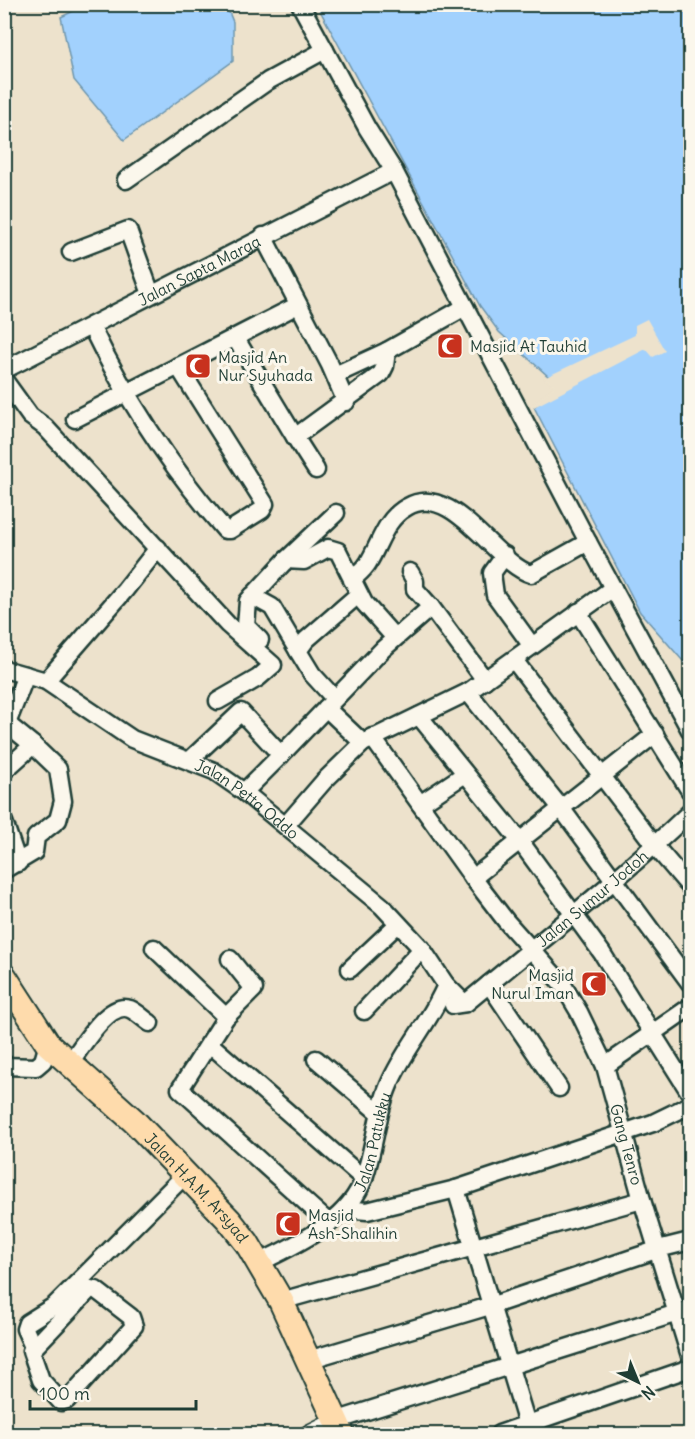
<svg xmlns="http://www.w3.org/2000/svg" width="695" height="1439" font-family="Delius,sans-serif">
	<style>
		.water { fill: #a2d1fd; stroke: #6e96ad; stroke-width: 1.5 }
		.pier { fill: #ede2cc }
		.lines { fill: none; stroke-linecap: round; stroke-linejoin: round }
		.minor-casing { stroke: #1f3d34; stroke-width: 21 }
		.highway-casing { stroke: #1f3d34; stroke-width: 28 }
		.minor { stroke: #fbf7ec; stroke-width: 16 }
		.highway { stroke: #fedbac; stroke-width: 24 }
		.labels { text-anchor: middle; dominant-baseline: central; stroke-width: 6; stroke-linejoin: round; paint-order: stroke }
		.street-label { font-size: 16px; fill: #1f3d34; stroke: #fbf7ec }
		.poi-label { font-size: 16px; fill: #1f3d34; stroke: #fbf7ec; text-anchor: start }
	</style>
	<rect width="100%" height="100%" fill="#ede2cc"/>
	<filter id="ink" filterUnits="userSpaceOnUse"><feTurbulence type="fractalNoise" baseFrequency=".0167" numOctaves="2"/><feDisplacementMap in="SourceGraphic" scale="12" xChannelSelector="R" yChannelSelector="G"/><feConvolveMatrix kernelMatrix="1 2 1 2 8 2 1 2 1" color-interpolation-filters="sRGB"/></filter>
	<g filter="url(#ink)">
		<path class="water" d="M 86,5 L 226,5 L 233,22 L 233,61 L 124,140 L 74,80 L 61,17 Z
			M 317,5 L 690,5 L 690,669 L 640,612 L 534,407 L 559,386 L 499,332 L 480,306 Z"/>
		<path class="pier" d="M 647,319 L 665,351 L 653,357 L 646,349 L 534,407 L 532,405 L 554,386 L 544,378 L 635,335 L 635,325 Z"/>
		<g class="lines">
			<defs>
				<g id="minor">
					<path d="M 300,4 L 367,128 L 394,171 L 588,542 L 690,730"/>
					<path d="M 126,180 L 268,81 L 325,50"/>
					<path d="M 263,236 L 330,365 L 346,402"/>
					<path d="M 71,252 L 128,230 L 151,294"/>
					<path d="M 91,326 C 127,401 170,467 225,530 L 230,530 L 262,510 L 265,504 L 178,366"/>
					<path d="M 236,339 L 295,437"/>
					<path id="s1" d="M 4,370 L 394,171"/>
					<path d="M 335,375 L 387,351"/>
					<path d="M 4,380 L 30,416 L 45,427 L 228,625 L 273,665 L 258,678 L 218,701"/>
					<path d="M 75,419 L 298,305"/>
					<path d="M 316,470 L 295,437 L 381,374 L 385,366 L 387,351 L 465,307"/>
					<path d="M 505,555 L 492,573 L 495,595 L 532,646"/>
					<path d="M 286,560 L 336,513"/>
					<path d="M 410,572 L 415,581 L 415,589 L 431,607"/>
					<path d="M 352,580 C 357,575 364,570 368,563 C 380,544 385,519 407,507 C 452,480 495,564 531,574 L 588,542"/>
					<path d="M 252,596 L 272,607 L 298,651"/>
					<path d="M 578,612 L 690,791"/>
					<path d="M 260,640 L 246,626 L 248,601 L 286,560 L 304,561 L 328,548 L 338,551 L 364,603 L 395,638"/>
					<path d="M 514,660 L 655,846 L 690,887"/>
					<path id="s2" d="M 4,669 L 46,681 L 132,739 L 214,771 L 244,792 L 382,906 L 422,949 L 446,985 L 464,1003"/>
					<path d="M 26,675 L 8,721 L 11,727 L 33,745"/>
					<path d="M 46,681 L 125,590 L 158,548"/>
					<path d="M 468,692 L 561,808 L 690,983"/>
					<path d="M 334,698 L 312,674 L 298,651 L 306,640 L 359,594"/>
					<path d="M 326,708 L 363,743"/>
					<path d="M 419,716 L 520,841 L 602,953 L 690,1093"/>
					<path id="s3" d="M 372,737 L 473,878 L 506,921 L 563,985 L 579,1012 L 605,1066 L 642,1200 L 690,1356"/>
					<path d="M 190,760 L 241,712 L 281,755 L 383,649 L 431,607 L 485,680"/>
					<path d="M 4,771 L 33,745 L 58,769 L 63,801 L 58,820 L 36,837 L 34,852 L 4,870"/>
					<path d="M 244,792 L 281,755"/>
					<path d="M 420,804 L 465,774"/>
					<path d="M 4,822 L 18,863"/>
					<path d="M 286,825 L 324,781 L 363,743 L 468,692 L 613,588"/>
					<path d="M 473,878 L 655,734"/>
					<path d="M 154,948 L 226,1017"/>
					<path d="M 230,959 L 254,989 L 226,1017 L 180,1089 L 329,1223"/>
					<path d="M 350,969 L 398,924"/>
					<path d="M 489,984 L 559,1088"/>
					<path id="s4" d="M 453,1005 L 466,1003 C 542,940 619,880 690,812"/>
					<path d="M 364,1011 L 422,949"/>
					<path d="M 211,1045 L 364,1179"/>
					<path d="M 316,1059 L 379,1113"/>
					<path d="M 69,1064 C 80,1050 108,1000 130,1009 C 137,1012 144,1019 150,1023"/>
					<path d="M 4,1066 L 36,1067 L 43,1061 L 48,1044"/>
					<path d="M 605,1066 L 690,1007"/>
					<path d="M 456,1189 L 653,1123 L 690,1105"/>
					<path d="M 345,1209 L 367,1211 L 456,1189 L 530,1434"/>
					<path id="s5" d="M 259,1263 C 298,1243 349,1222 364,1178 C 375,1147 376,1115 389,1085 C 404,1049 431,1021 446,985"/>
					<path d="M 90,1289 L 96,1290 L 131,1317 L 134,1326 L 67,1400 L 61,1402 L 41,1380 L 31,1351 Z"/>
					<path d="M 281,1301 L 642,1200"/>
					<path d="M 33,1347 L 25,1329 L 27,1323 L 54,1306 L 185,1175"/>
					<path d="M 308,1360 L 493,1305 L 662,1248 L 690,1241"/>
					<path d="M 309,1434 L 335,1421 L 690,1309"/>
					<path d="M 499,1434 L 690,1368"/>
				</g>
				<g id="highway">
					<path id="s6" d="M 4,976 L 48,1044 L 134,1121 L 229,1220 L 247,1243 L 281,1301 L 342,1434"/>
				</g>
			</defs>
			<use href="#minor" class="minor-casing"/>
			<use href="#highway" class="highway-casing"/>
			<use href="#minor" class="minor"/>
			<use href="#highway" class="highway"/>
		</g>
	</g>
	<defs>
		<symbol id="mosque-square" viewBox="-11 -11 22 22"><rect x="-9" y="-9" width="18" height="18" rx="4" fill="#c8321e" stroke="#fbf7ec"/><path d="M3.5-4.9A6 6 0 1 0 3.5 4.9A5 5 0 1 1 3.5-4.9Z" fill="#fff"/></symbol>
	</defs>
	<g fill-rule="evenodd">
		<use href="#mosque-square" x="435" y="331" width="30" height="30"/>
		<use href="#mosque-square" x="183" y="351" width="30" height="30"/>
		<use href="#mosque-square" x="579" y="969" width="30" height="30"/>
		<use href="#mosque-square" x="273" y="1209" width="30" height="30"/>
	</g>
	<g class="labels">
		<g class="street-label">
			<text stroke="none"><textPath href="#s1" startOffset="219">Jalan Sapta Marga</textPath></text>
			<text stroke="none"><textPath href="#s2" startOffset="278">Jalan Petta Oddo</textPath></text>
			<text stroke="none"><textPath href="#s4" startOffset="177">Jalan Sumur Jodoh</textPath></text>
			<text stroke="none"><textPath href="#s5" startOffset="176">Jalan Patukku</textPath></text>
			<text stroke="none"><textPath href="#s3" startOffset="486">Gang Tenro</textPath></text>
			<text stroke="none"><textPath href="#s6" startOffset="288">Jalan H.A.M. Arsyad</textPath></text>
		</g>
		<g class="poi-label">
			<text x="470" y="346">Masjid At Tauhid</text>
			<text x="218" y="357">Masjid An<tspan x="218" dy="18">Nur Syuhada</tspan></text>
			<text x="574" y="975" text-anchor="end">Masjid<tspan x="574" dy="18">Nurul Iman</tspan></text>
			<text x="308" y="1215">Masjid<tspan x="308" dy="18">Ash-Shalihin</tspan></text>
		</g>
	</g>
	<rect width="695" height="1439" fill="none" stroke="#fbf7ec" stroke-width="24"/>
	<rect x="12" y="12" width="671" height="1415" fill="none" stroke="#1f3d34" stroke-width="2" filter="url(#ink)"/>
	<g transform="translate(638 1382) rotate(137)" stroke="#fbf7ec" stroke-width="4.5" paint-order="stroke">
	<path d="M0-4.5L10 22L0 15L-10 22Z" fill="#1f3d34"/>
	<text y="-9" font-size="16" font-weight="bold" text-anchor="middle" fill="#1f3d34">N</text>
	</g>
	<path d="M30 1400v9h166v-9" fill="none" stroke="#1f3d34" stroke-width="3"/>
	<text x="39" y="1400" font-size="18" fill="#1f3d34" stroke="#fbf7ec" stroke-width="4.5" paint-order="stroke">100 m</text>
</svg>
